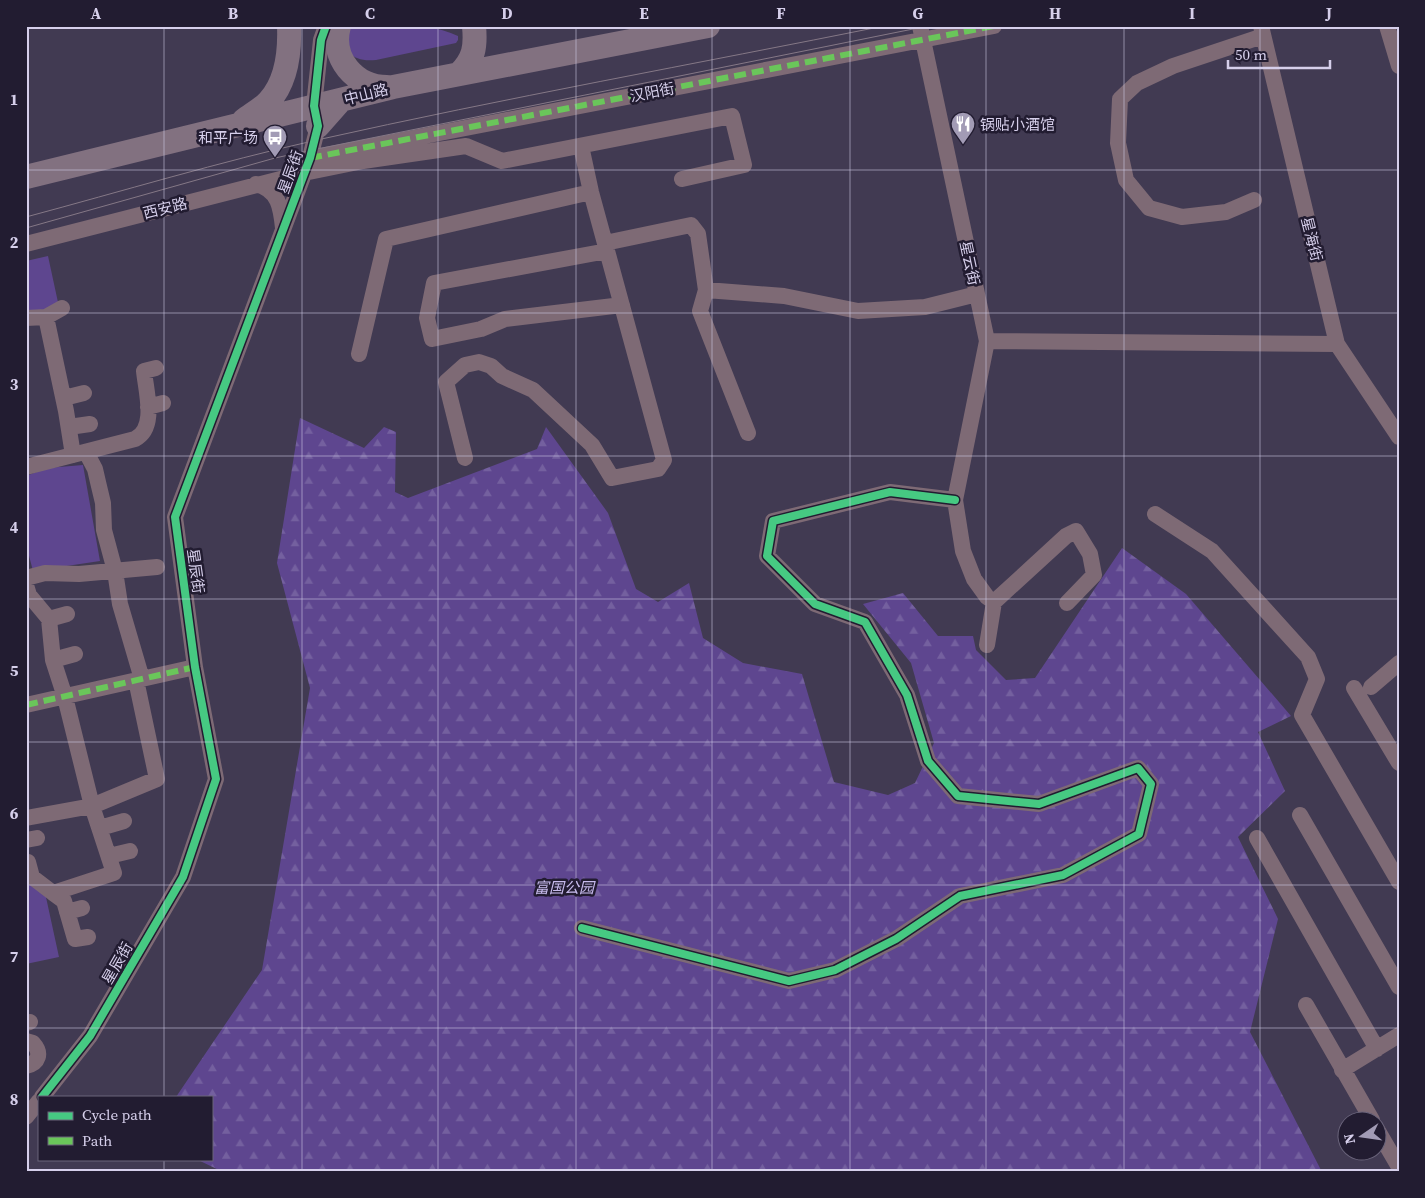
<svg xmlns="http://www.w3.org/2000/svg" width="1425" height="1198" font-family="'Source Serif 4','Noto Sans SC',serif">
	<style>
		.green { fill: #5e468f }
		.forest { fill: url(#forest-firs) }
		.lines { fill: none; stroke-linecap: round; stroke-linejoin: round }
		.minor { stroke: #7e6a75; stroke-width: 16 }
		.highway { stroke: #827180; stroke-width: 24 }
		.tram { stroke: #857886; stroke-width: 1 }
		.quiet { stroke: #6ac65a; stroke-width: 6; stroke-dasharray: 12 6; stroke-linecap: butt }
		.cycleway-casing { stroke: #221c31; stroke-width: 11 }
		.cycleway { stroke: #46c982; stroke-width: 8 }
		.grid { fill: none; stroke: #d6cfeb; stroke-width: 1; stroke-opacity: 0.55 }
		.labels { text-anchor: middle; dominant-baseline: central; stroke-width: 5; stroke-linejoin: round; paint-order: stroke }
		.street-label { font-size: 15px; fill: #d6cfeb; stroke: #221c31 }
		.poi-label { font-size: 15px; fill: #d6cfeb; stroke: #221c31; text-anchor: start }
		.park-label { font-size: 15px; font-style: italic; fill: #c8bcee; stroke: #221c31 }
		.neatline { fill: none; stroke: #d6cfeb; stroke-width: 2 }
		.grid-label { font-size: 16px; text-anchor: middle; font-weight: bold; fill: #d6cfeb }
	</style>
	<defs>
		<pattern id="forest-firs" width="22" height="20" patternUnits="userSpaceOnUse" patternTransform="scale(1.25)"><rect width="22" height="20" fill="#5e468f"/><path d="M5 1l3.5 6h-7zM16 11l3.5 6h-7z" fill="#74609f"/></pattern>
	</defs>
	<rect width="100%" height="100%" fill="#413a52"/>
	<path class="green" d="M 348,26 C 384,26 425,20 458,36 L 458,40 L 456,43 L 376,60 C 364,61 356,60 347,51 Z
		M 48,256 L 59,307 L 26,315 L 26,261 Z
		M 83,465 L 100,561 L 33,571 L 26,544 L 26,476 L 47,468 Z
		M 26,878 L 44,888 L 59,957 L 26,964 Z"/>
	<path class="forest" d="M 300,418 L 364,448 L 384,427 L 396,432 L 395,492 L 408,498 L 537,449 L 546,427 L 608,513 L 636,589 L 658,602 L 689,583 L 703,638 L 743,663 L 802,674 L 834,782 L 888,795 L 915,783 L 934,743 L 911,663 L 863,604 L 903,593 L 938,636 L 973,636 L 976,650 L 1006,680 L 1035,678 L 1122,548 L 1186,594 L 1291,716 L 1258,732 L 1285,791 L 1238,837 L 1278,919 L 1250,1032 L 1322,1172 L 223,1172 L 196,1159 L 211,1159 L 211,1097 L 176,1097 L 262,970 L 310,688 L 277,563 Z"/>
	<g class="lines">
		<path class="minor" d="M 920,26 L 987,341 L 955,500 L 963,551 L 974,579 L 987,597 L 994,602 L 987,645
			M 1261,26 L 1337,344 L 1399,437
			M 1387,26 L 1399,66
			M 310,158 L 994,26
			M 256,184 C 279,190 281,208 283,228
			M 1254,200 L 1226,212 L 1182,217 L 1149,208 L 1126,180 L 1118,143 L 1120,99 L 1137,83 L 1173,66 L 1263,36
			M 605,243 L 691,225 L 698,234 L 706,290 L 700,311 L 748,433
			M 26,244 L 304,173 L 363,161 L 466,146 L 502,161 L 732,116 L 744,165 L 682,179
			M 607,251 L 434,283 L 427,318 L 432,339 L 481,329 L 505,319 L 622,305
			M 706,290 L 784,296 L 858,311 L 925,307 L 977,294
			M 46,317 L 66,411 L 73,455
			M 26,318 L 46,317 L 62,308
			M 987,341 L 1337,344
			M 359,354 L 386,239 L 591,192
			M 64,398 L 84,393
			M 148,407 L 163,403
			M 69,427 L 90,424
			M 86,452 L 95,469 L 98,482 L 103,503 L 104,530 L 115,571 L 120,604 L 142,679
			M 465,458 L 446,382 L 465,365 L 479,362 L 491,366 L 502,376 L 533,390 L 592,445 L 612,478 L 658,469 L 664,460 L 591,192 L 581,146
			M 26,467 L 135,439 C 157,428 146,392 144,371 L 156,368
			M 1155,514 L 1212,551 L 1308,657 L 1317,679 L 1302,715 L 1399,882
			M 26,578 L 45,573 L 79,574 L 157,567
			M 26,585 L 29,595 L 49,619 L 53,660 L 65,697 L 92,806 L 114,873 L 53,893 L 32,877 L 28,862 L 26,863
			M 994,602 L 1066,536 L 1076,531 L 1090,554 L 1094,575 L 1067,603
			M 49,619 L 67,614
			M 53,660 L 75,654
			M 1371,687 L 1399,663
			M 1354,688 L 1399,763
			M 26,705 L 195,667
			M 1300,815 L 1399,987
			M 26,818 L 92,806 L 157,779 L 136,680
			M 100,828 L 124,821
			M 1257,838 L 1377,1049
			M 26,840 L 37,838
			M 109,856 L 130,851
			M 53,893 L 64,901 L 75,939 L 88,937
			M 67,912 L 82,908
			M 582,928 L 789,981 L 835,970 L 896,939 L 960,896 L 1063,875 L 1139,834 L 1151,784 L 1138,768 L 1039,804 L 958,796 L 928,761 L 907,695 L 865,622 L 815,604 L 767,556 L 773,521 L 890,492 L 955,500
			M 1306,1005 L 1372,1120
			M 26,1023 L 30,1022
			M 26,1041 L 33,1043 C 42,1053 39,1063 26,1066
			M 1342,1070 L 1399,1035
			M 42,1097 L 90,1036 L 183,877 L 216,779 L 195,667 L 175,517 L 310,158 L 318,126 L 314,106 L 321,40 L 326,26
			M 26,1117 L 39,1101
			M 1378,1131 L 1399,1167"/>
		<path class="highway" d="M 339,26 C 330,58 355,87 387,87
			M 459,74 C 474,59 476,47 474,26
			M 244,120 C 252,114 263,108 269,101 C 287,81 290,51 289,26
			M 318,126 L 341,100
			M 26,177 L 393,87 L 708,26"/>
		<path class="tram" d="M 26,217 C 123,191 219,162 317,140 C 505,98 695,64 884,26
			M 26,228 L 275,158 L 312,150 L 928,26"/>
		<path class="quiet" d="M 310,158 L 994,26
			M 26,705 L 195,667"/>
		<defs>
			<path id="cycleway" d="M 582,928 L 789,981 L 835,970 L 896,939 L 960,896 L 1063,875 L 1139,834 L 1151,784 L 1138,768 L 1039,804 L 958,796 L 928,761 L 907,695 L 865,622 L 815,604 L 767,556 L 773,521 L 890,492 L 955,500
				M 42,1097 L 90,1036 L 183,877 L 216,779 L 195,667 L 175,517 L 310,158 L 318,126 L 314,106 L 321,40 L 326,26"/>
		</defs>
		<use href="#cycleway" class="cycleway-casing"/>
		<use href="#cycleway" class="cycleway"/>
	</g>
	<path class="grid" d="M 164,26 L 164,1097M 302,26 L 302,1172M 438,26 L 438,1172M 576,26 L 576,1172M 712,26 L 712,1172M 850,26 L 850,1172M 986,26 L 986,1172M 1124,26 L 1124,1172M 1260,26 L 1260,1172M 26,170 L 1399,170M 26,313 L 1399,313M 26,456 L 1399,456M 26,599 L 1399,599M 26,742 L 1399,742M 26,885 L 1399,885M 26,1028 L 1399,1028M 164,1159 L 164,1172"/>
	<defs>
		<symbol id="restaurant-pin" viewBox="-11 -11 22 30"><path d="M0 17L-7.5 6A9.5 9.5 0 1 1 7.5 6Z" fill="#a29bb5" stroke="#221c31"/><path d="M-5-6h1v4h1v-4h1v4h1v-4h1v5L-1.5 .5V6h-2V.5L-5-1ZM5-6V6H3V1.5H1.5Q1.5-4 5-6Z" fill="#fff"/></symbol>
		<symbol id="bus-pin" viewBox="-11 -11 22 30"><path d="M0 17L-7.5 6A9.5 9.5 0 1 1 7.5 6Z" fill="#a29bb5" stroke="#221c31"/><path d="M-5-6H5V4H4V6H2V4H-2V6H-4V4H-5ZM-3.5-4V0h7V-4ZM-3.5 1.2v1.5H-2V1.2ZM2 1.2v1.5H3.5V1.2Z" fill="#fff"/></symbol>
	</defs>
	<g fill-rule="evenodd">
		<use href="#restaurant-pin" x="949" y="110" width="28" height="38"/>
		<use href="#bus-pin" x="261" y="123" width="28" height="38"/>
	</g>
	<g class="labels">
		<g class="street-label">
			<text transform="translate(652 92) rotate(-11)">汉阳街</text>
			<text transform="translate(366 94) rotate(-14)">中山路</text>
			<text transform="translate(290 172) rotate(-70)">星辰街</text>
			<text transform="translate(165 208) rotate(-14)">西安路</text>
			<text transform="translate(1312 239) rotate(76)">星海街</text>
			<text transform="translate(970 263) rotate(78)">星云街</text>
			<text transform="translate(196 571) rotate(82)">星辰街</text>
			<text transform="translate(117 963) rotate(-60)">星辰街</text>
		</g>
		<g class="poi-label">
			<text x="980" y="124">锅贴小酒馆</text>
			<text x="258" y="137" text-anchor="end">和平广场</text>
		</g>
		<g class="park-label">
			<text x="564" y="887">富国公园</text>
		</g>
	</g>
	<rect width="1425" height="1198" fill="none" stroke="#221c31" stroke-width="55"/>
	<rect x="38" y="1096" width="175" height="65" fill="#221c31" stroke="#6a647b"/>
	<rect x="48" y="1112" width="25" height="8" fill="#46c982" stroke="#6a647b"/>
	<text x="82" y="1120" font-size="15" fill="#d6cfeb">Cycle path</text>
	<rect x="48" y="1137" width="25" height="8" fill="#6ac65a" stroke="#6a647b"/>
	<text x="82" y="1146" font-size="15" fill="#d6cfeb">Path</text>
	<g transform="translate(1362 1136) rotate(257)"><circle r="24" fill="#221c31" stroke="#6a647b"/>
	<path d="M0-4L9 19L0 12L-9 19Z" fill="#a29bb5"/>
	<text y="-8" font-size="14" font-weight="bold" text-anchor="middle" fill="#d6cfeb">N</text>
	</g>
	<path d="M1228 60v8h102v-8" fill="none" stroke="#d6cfeb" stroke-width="2.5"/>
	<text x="1235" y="60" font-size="15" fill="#d6cfeb" stroke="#221c31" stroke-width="4" paint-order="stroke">50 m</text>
	<rect x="28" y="28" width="1370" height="1142" class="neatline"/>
	<g class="grid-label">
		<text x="96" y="19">A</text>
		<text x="233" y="19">B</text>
		<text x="370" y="19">C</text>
		<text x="507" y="19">D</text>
		<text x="644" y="19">E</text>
		<text x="781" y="19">F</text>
		<text x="918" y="19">G</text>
		<text x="1055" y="19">H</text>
		<text x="1192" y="19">I</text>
		<text x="1329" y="19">J</text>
		<text x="14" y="105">1</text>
		<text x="14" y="248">2</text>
		<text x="14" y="390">3</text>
		<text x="14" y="533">4</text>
		<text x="14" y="676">5</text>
		<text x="14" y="819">6</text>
		<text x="14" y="962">7</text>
		<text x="14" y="1105">8</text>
	</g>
</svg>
